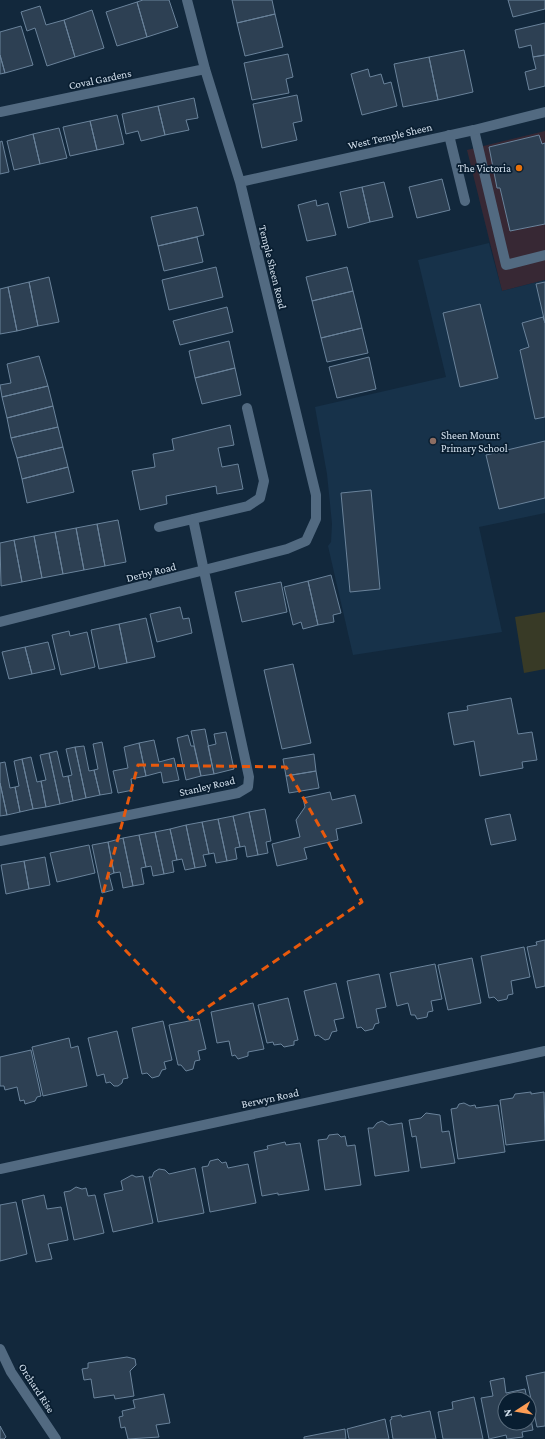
<svg xmlns="http://www.w3.org/2000/svg" width="545" height="1439" font-family="'Crimson Pro',serif">
	<style>
		.commercial { fill: #372834 }
		.built { fill: #17324a }
		.green { fill: #383a26 }
		.building { fill: #2d4053; stroke: #6a839b }
		.lines { fill: none; stroke-linecap: round; stroke-linejoin: round }
		.service { stroke: #526a81; stroke-width: 10 }
		.minor { stroke: #526a81; stroke-width: 10 }
		.marked { fill: none; stroke: #e8590c; stroke-width: 3; stroke-dasharray: 8 5; stroke-linejoin: round }
		.food-dot { fill: #e8710a; stroke: #091e31; stroke-width: 1.5 }
		.education-dot { fill: #8d6e63; stroke: #091e31; stroke-width: 1.5 }
		.labels { text-anchor: middle; dominant-baseline: central; stroke-width: 3.5; stroke-linejoin: round; paint-order: stroke }
		.street-label { font-size: 11px; fill: #d4e1ee; stroke: #091e31 }
		.poi-label { font-size: 11px; fill: #d4e1ee; stroke: #091e31; text-anchor: end }
	</style>
	<rect width="100%" height="100%" fill="#12283c"/>
	<path class="commercial" d="M 545,131 L 545,280 L 502,291 L 467,150 Z"/>
	<path class="built" d="M 489,243 L 502,291 L 545,280 L 545,513 L 479,527 L 502,632 L 353,655 L 328,546 L 331,542 L 332,524 L 327,474 L 315,407 L 446,377 L 418,260 Z"/>
	<path class="green" d="M 545,612 L 545,669 L 524,673 L 515,617 Z"/>
	<path class="building" d="M 143,0 L 169,0 L 178,27 L 147,37 L 137,2 Z
		M 232,0 L 272,0 L 275,14 L 237,23 Z
		M 508,0 L 545,0 L 545,9 L 513,17 Z
		M 137,2 L 147,37 L 117,46 L 106,12 Z
		M 40,6 L 46,25 L 64,20 L 75,57 L 47,66 L 35,28 L 27,31 L 21,12 Z
		M 92,10 L 104,48 L 75,57 L 64,20 Z
		M 275,14 L 283,47 L 245,56 L 237,23 Z
		M 545,23 L 545,55 L 533,57 L 531,45 L 519,48 L 515,30 Z
		M 21,26 L 33,65 L 5,73 L 0,55 L 0,32 Z
		M 464,50 L 473,92 L 438,100 L 429,57 Z
		M 288,54 L 293,77 L 286,79 L 289,93 L 252,100 L 244,63 Z
		M 0,55 L 5,73 L 0,74 Z
		M 545,55 L 545,86 L 529,90 L 525,72 L 536,69 L 533,57 Z
		M 429,57 L 438,100 L 403,107 L 394,64 Z
		M 368,69 L 370,77 L 381,74 L 384,84 L 391,82 L 397,106 L 362,115 L 351,74 Z
		M 297,95 L 302,121 L 293,123 L 297,140 L 262,148 L 253,104 Z
		M 194,98 L 198,118 L 186,120 L 189,130 L 165,135 L 158,106 Z
		M 158,106 L 165,135 L 141,141 L 138,131 L 126,134 L 122,114 Z
		M 117,115 L 124,144 L 97,150 L 90,121 Z
		M 90,121 L 97,150 L 70,156 L 63,127 Z
		M 59,128 L 67,158 L 40,164 L 33,134 Z
		M 33,134 L 40,164 L 14,170 L 7,141 Z
		M 539,135 L 542,144 L 545,143 L 545,224 L 510,231 L 500,188 L 497,188 L 489,147 Z
		M 2,141 L 9,172 L 0,174 L 0,142 Z
		M 442,179 L 450,210 L 417,218 L 409,187 Z
		M 384,182 L 393,217 L 370,222 L 362,187 Z
		M 362,187 L 370,222 L 348,228 L 340,192 Z
		M 316,200 L 317,206 L 328,203 L 336,235 L 307,241 L 298,205 Z
		M 197,207 L 204,235 L 158,246 L 151,217 Z
		M 197,237 L 203,262 L 164,271 L 158,246 Z
		M 216,267 L 223,297 L 169,310 L 162,280 Z
		M 347,267 L 353,291 L 312,301 L 306,277 Z
		M 49,277 L 59,322 L 38,326 L 29,282 Z
		M 29,282 L 38,326 L 17,331 L 8,287 Z
		M 545,282 L 545,323 L 536,284 Z
		M 8,287 L 17,331 L 0,334 L 0,289 Z
		M 353,291 L 362,328 L 321,338 L 312,301 Z
		M 480,304 L 498,378 L 460,387 L 443,313 Z
		M 227,307 L 233,332 L 180,345 L 173,321 Z
		M 543,317 L 545,323 L 545,417 L 535,419 L 520,350 L 529,347 L 522,323 Z
		M 362,328 L 368,353 L 327,362 L 321,338 Z
		M 229,341 L 235,368 L 195,378 L 189,351 Z
		M 39,356 L 48,386 L 2,397 L 0,385 L 11,383 L 7,364 Z
		M 369,357 L 376,389 L 337,398 L 329,367 Z
		M 235,368 L 241,395 L 202,404 L 195,378 Z
		M 48,386 L 53,406 L 7,418 L 2,397 Z
		M 53,406 L 58,427 L 11,438 L 7,418 Z
		M 230,425 L 234,445 L 218,448 L 222,467 L 238,464 L 243,489 L 217,494 L 216,486 L 166,496 L 167,504 L 140,510 L 132,471 L 155,467 L 153,454 L 174,450 L 172,439 Z
		M 58,427 L 63,447 L 17,458 L 11,438 Z
		M 545,441 L 545,498 L 499,509 L 486,455 Z
		M 63,447 L 68,467 L 22,479 L 17,458 Z
		M 68,467 L 74,492 L 27,503 L 22,479 Z
		M 371,490 L 380,589 L 350,592 L 341,493 Z
		M 118,520 L 126,562 L 105,566 L 97,524 Z
		M 97,524 L 105,566 L 84,570 L 76,528 Z
		M 76,528 L 84,570 L 63,574 L 55,532 Z
		M 55,532 L 63,574 L 42,578 L 34,536 Z
		M 34,536 L 42,578 L 22,582 L 14,540 Z
		M 14,540 L 22,582 L 1,586 L 0,543 Z
		M 331,575 L 341,613 L 333,615 L 334,622 L 318,625 L 308,581 Z
		M 308,581 L 318,625 L 303,629 L 301,622 L 293,625 L 284,587 Z
		M 281,582 L 287,612 L 242,622 L 235,592 Z
		M 180,607 L 183,619 L 189,618 L 192,633 L 157,642 L 150,614 Z
		M 146,618 L 155,657 L 127,663 L 119,624 Z
		M 119,624 L 127,663 L 99,669 L 91,630 Z
		M 69,631 L 70,636 L 87,632 L 95,667 L 61,675 L 52,635 Z
		M 48,642 L 55,669 L 32,674 L 25,647 Z
		M 25,647 L 32,674 L 9,679 L 2,652 Z
		M 293,664 L 311,743 L 282,749 L 264,670 Z
		M 511,698 L 518,734 L 532,732 L 537,760 L 522,762 L 523,768 L 480,776 L 474,741 L 454,745 L 448,713 L 468,710 L 467,706 Z
		M 205,729 L 214,774 L 201,776 L 191,731 Z
		M 226,732 L 234,769 L 214,774 L 208,746 L 216,744 L 214,734 Z
		M 188,735 L 191,746 L 194,746 L 201,776 L 186,780 L 177,738 Z
		M 154,740 L 159,762 L 174,758 L 179,780 L 163,783 L 161,772 L 146,776 L 139,743 Z
		M 102,742 L 112,793 L 100,795 L 94,770 L 98,769 L 93,744 Z
		M 139,743 L 146,776 L 131,779 L 133,790 L 118,793 L 113,771 L 128,768 L 124,747 Z
		M 84,746 L 89,771 L 94,770 L 100,795 L 86,798 L 75,747 Z
		M 75,747 L 86,798 L 73,801 L 68,776 L 72,775 L 66,749 Z
		M 57,751 L 63,777 L 68,776 L 73,801 L 60,804 L 49,753 Z
		M 49,753 L 60,804 L 46,807 L 41,781 L 46,780 L 40,755 Z
		M 314,754 L 316,771 L 286,776 L 283,759 Z
		M 31,757 L 37,782 L 41,781 L 46,807 L 33,809 L 22,759 Z
		M 22,759 L 33,809 L 20,812 L 15,787 L 19,786 L 14,761 Z
		M 5,762 L 10,788 L 15,787 L 20,812 L 7,815 L 0,783 L 0,763 Z
		M 316,771 L 319,788 L 289,793 L 286,776 Z
		M 0,783 L 7,815 L 0,816 Z
		M 330,792 L 332,800 L 355,795 L 362,823 L 336,829 L 338,840 L 304,848 L 307,859 L 277,866 L 272,844 L 300,837 L 296,820 L 305,807 L 303,798 Z
		M 265,809 L 271,841 L 266,842 L 268,853 L 258,855 L 249,812 Z
		M 249,812 L 258,855 L 247,857 L 245,846 L 240,847 L 233,816 Z
		M 510,814 L 516,840 L 491,845 L 485,819 Z
		M 233,816 L 240,847 L 235,848 L 237,859 L 227,861 L 218,819 Z
		M 218,819 L 227,861 L 216,863 L 214,853 L 209,854 L 202,822 Z
		M 202,822 L 209,854 L 203,855 L 206,866 L 195,868 L 186,825 Z
		M 186,825 L 195,868 L 185,870 L 182,859 L 177,860 L 170,829 Z
		M 170,829 L 177,860 L 172,861 L 174,872 L 164,874 L 155,832 Z
		M 155,832 L 164,874 L 153,876 L 151,866 L 146,867 L 139,835 Z
		M 139,835 L 146,867 L 141,868 L 144,884 L 133,886 L 123,838 Z
		M 123,838 L 133,886 L 123,888 L 120,872 L 114,873 L 108,842 Z
		M 108,842 L 114,873 L 109,875 L 113,890 L 102,893 L 92,845 Z
		M 89,845 L 95,873 L 57,882 L 50,853 Z
		M 45,857 L 50,885 L 29,889 L 24,861 Z
		M 24,861 L 29,889 L 6,894 L 1,865 Z
		M 545,940 L 545,986 L 536,988 L 527,947 L 537,945 L 536,942 Z
		M 524,947 L 530,977 L 511,981 L 513,994 L 508,995 L 507,999 L 498,1001 L 494,997 L 489,998 L 481,956 Z
		M 472,958 L 481,1003 L 448,1010 L 438,965 Z
		M 435,964 L 442,999 L 431,1001 L 433,1011 L 428,1012 L 427,1017 L 417,1019 L 415,1015 L 411,1015 L 408,1003 L 397,1006 L 390,973 Z
		M 379,974 L 386,1007 L 376,1009 L 379,1023 L 375,1024 L 373,1029 L 365,1031 L 361,1027 L 357,1028 L 347,981 Z
		M 336,983 L 344,1018 L 334,1020 L 337,1031 L 332,1032 L 329,1039 L 325,1040 L 318,1035 L 315,1036 L 304,991 Z
		M 288,998 L 298,1040 L 294,1041 L 294,1045 L 284,1047 L 281,1044 L 274,1045 L 273,1042 L 267,1043 L 258,1005 Z
		M 253,1003 L 264,1049 L 248,1052 L 248,1056 L 238,1059 L 235,1055 L 232,1056 L 229,1041 L 217,1043 L 211,1012 Z
		M 199,1019 L 206,1049 L 198,1051 L 200,1060 L 195,1061 L 193,1069 L 186,1071 L 181,1065 L 178,1065 L 169,1025 Z
		M 163,1021 L 172,1060 L 164,1062 L 166,1069 L 162,1070 L 159,1076 L 152,1078 L 147,1073 L 142,1074 L 132,1028 Z
		M 117,1031 L 128,1078 L 123,1079 L 122,1083 L 118,1086 L 114,1086 L 110,1082 L 106,1083 L 104,1074 L 97,1076 L 88,1038 Z
		M 69,1038 L 71,1048 L 78,1046 L 87,1086 L 43,1096 L 32,1047 Z
		M 31,1050 L 41,1096 L 37,1097 L 35,1101 L 25,1104 L 24,1100 L 20,1101 L 17,1087 L 5,1090 L 4,1086 L 0,1086 L 0,1057 Z
		M 531,1092 L 531,1094 L 544,1092 L 545,1140 L 506,1145 L 500,1100 L 513,1098 L 515,1094 Z
		M 464,1103 L 470,1106 L 475,1105 L 476,1108 L 498,1105 L 505,1152 L 458,1159 L 451,1109 L 457,1108 L 459,1104 Z
		M 426,1113 L 440,1115 L 442,1132 L 449,1131 L 455,1163 L 421,1168 L 416,1136 L 412,1137 L 409,1120 L 421,1118 Z
		M 382,1121 L 389,1125 L 402,1123 L 409,1171 L 375,1176 L 368,1128 L 373,1128 L 377,1123 Z
		M 338,1134 L 341,1137 L 345,1136 L 347,1146 L 355,1145 L 361,1185 L 325,1190 L 318,1140 L 327,1139 L 329,1135 Z
		M 285,1142 L 286,1145 L 300,1143 L 309,1190 L 278,1195 L 278,1193 L 262,1196 L 254,1152 L 268,1149 L 267,1146 Z
		M 218,1159 L 222,1163 L 226,1162 L 228,1168 L 248,1164 L 256,1203 L 210,1212 L 202,1167 L 208,1166 L 210,1161 Z
		M 195,1168 L 204,1213 L 158,1222 L 149,1177 L 152,1177 L 154,1172 L 159,1169 L 165,1170 L 169,1174 Z
		M 132,1175 L 136,1177 L 143,1176 L 153,1223 L 113,1232 L 104,1194 L 123,1190 L 121,1181 Z
		M 76,1187 L 82,1189 L 86,1188 L 88,1196 L 95,1195 L 104,1233 L 74,1240 L 64,1192 L 70,1191 Z
		M 44,1195 L 47,1209 L 61,1207 L 68,1240 L 48,1244 L 52,1259 L 36,1262 L 22,1200 Z
		M 16,1202 L 27,1254 L 0,1261 L 0,1205 Z
		M 127,1357 L 135,1359 L 136,1365 L 130,1371 L 134,1396 L 115,1399 L 114,1395 L 94,1398 L 91,1379 L 84,1380 L 82,1369 L 88,1368 L 88,1363 Z
		M 545,1372 L 545,1426 L 537,1427 L 526,1376 Z
		M 504,1378 L 506,1393 L 525,1389 L 527,1399 L 505,1399 L 505,1423 L 529,1423 L 529,1409 L 533,1430 L 522,1432 L 523,1437 L 507,1439 L 506,1435 L 489,1439 L 481,1398 L 493,1396 L 490,1381 Z
		M 164,1394 L 170,1423 L 156,1425 L 159,1437 L 128,1439 L 125,1427 L 121,1428 L 119,1417 L 123,1416 L 122,1411 L 135,1408 L 133,1400 Z
		M 474,1397 L 483,1439 L 443,1439 L 438,1412 L 453,1409 L 452,1402 Z
		M 430,1411 L 436,1439 L 393,1439 L 390,1420 L 392,1419 L 391,1417 L 401,1415 L 402,1417 Z
		M 385,1419 L 389,1439 L 349,1439 L 347,1429 Z
		M 0,1426 L 6,1437 L 4,1439 L 0,1439 Z
		M 345,1429 L 346,1439 L 304,1439 L 304,1437 Z"/>
	<g class="lines">
		<path class="service" d="M 474,130 L 506,265 L 545,255
			M 449,135 L 465,201
			M 193,519 L 204,571
			M 159,527 L 248,506 L 260,498 L 264,481 L 247,408"/>
		<path class="minor" d="M 0,112 L 205,69
			M 240,182 L 474,130 L 545,112
			M 0,622 L 287,549 L 306,541 L 316,519 L 316,495 L 240,182 L 205,69 L 187,0
			M 0,841 L 238,793 L 248,787 L 249,777 L 204,571
			M 0,1169 L 545,1051
			M 0,1349 L 11,1372 L 56,1439"/>
	</g>
	<path class="marked" d="M 138,765 L 286,767 L 362,902 L 190,1019 L 96,919 Z"/>
	<circle class="food-dot" cx="519" cy="168" r="4"/>
	<circle class="education-dot" cx="433" cy="441" r="4"/>
	<g class="labels">
		<g class="street-label">
			<text transform="translate(100 79) rotate(-12)">Coval Gardens</text>
			<text transform="translate(390 136) rotate(-13)">West Temple Sheen</text>
			<text transform="translate(273 267) rotate(76)">Temple Sheen Road</text>
			<text transform="translate(151 572) rotate(-14)">Derby Road</text>
			<text transform="translate(207 786) rotate(-13)">Stanley Road</text>
			<text transform="translate(270 1098) rotate(-12)">Berwyn Road</text>
			<text transform="translate(37 1388) rotate(57)">Orchard Rise</text>
		</g>
		<g class="poi-label">
			<text x="511" y="168">The Victoria</text>
			<text x="441" y="435" text-anchor="start">Sheen Mount<tspan x="441" dy="13">Primary School</tspan></text>
		</g>
	</g>
	<g transform="translate(517 1411) rotate(258)"><circle r="19" fill="#091e31" stroke="#5a6c7d"/>
	<path d="M0-3L7 15L0 10L-7 15Z" fill="#fd9d55"/>
	<text y="-6" font-size="11" font-weight="bold" text-anchor="middle" fill="#d4e1ee">N</text>
	</g>
</svg>
